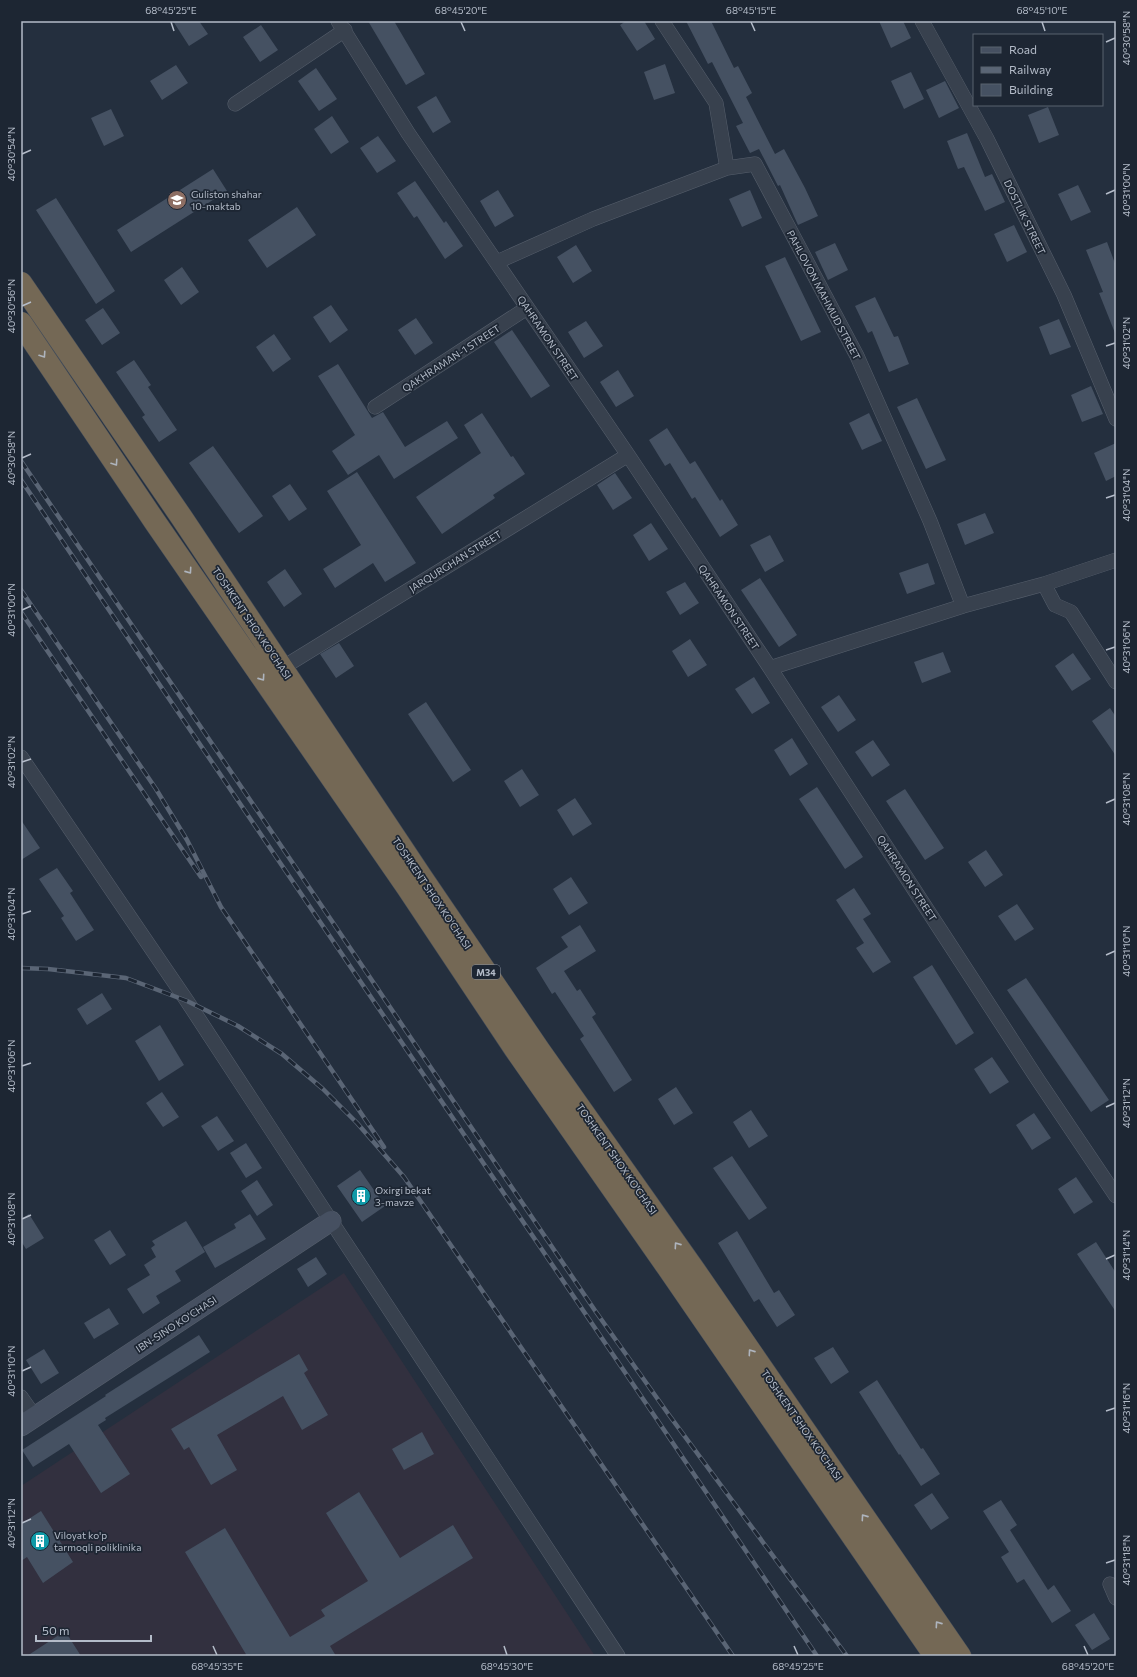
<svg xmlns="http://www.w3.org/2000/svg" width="1137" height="1677" font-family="Commissioner,sans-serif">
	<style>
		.medical { fill: #32303f }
		.building { fill: #455162 }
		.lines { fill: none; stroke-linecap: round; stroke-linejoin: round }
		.street-casing { stroke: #565f6c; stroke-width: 15 }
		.secondary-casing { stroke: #565f6c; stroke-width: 21 }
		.highway-casing { stroke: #434c59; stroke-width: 23 }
		.street { stroke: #38414e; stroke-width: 14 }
		.secondary { stroke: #465061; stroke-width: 20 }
		.highway { stroke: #746855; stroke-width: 22 }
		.rail-casing { stroke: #5a6575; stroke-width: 4.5 }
		.rail { stroke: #1d2633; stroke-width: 3; stroke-dasharray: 9; stroke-linecap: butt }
		.oneway { stroke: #aeb4bd }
		.ticks { fill: none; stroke: #b4bcc9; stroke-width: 1.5 }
		.labels { text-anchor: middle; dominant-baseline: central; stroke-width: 3.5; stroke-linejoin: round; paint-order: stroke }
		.shield { fill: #1d2633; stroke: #878f9c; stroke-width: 1 }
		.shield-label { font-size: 9px; font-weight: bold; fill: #b4bcc9 }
		.poi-label { font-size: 10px; fill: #b4bcc9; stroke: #1d2633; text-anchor: start }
		.street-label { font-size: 10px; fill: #b4bcc9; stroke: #1d2633 }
		.neatline { fill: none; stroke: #b4bcc9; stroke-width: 1.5 }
		.ticks-label { font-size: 10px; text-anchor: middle; fill: #b4bcc9 }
	</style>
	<rect width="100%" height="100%" fill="#242f3e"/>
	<path class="medical" d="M 344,1273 L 595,1656 L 21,1656 L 21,1486 Z"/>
	<path class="building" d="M 173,21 L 199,21 L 208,34 L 189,46 Z
		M 368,21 L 394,21 L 425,74 L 406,85 Z
		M 626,21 L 644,21 L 655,39 L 637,51 L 620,25 Z
		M 686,21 L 711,21 L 734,68 L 738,66 L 752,93 L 746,97 L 775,154 L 784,149 L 805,188 L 818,216 L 798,225 L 780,185 L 778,186 L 759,149 L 750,153 L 736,126 L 743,123 L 712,62 L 708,64 Z
		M 879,21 L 903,21 L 911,38 L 891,48 Z
		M 261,25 L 278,50 L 260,62 L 243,37 Z
		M 665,64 L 675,93 L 654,100 L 644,72 Z
		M 176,65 L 188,83 L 162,100 L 150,81 Z
		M 316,68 L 337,99 L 319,111 L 298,81 Z
		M 911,72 L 924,99 L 904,109 L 891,81 Z
		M 945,81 L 959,108 L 939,118 L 926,90 Z
		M 436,96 L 451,122 L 433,133 L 417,107 Z
		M 1048,107 L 1059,135 L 1039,143 L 1028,115 Z
		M 111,109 L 124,136 L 104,146 L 91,118 Z
		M 332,116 L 349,142 L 331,154 L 314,129 Z
		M 967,133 L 985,177 L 992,174 L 1005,202 L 985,211 L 964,167 L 958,169 L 947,141 Z
		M 378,136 L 396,161 L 377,173 L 360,148 Z
		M 213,169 L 227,191 L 131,252 L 117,230 Z
		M 415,181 L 444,223 L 446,221 L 463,246 L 445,259 L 417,216 L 414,218 L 397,193 Z
		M 1078,185 L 1091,212 L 1071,221 L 1058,194 Z
		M 498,190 L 514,216 L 495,227 L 480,201 Z
		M 750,190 L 762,218 L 742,227 L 729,199 Z
		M 56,198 L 115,291 L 96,304 L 36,210 Z
		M 297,207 L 316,235 L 267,268 L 248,240 Z
		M 1014,225 L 1027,252 L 1007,262 L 994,234 Z
		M 1107,242 L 1116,266 L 1115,333 L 1099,293 L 1103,292 L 1086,250 Z
		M 835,243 L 848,270 L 828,280 L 815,252 Z
		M 576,245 L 592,271 L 573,283 L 557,257 Z
		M 785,257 L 821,332 L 801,341 L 765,266 Z
		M 182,267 L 199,292 L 181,305 L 164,280 Z
		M 875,297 L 894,337 L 898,336 L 909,364 L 889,372 L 872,331 L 868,333 L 855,306 Z
		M 331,305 L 348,330 L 330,343 L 313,317 Z
		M 103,308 L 120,333 L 102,345 L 85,320 Z
		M 416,318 L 433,343 L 415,355 L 398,330 Z
		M 1059,319 L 1071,347 L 1050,355 L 1039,327 Z
		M 586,321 L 603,346 L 584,358 L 568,332 Z
		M 512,330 L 550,386 L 531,398 L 494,342 Z
		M 274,334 L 291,359 L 273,372 L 256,347 Z
		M 134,360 L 151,385 L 148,387 L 177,430 L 159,442 L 142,417 L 145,415 L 116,372 Z
		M 338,364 L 372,418 L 383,412 L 405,447 L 447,421 L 458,438 L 394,479 L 379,455 L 348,475 L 332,451 L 355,435 L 318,376 Z
		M 618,370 L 634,396 L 616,407 L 600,382 Z
		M 1091,386 L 1103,414 L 1082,422 L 1071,395 Z
		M 917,398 L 946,460 L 926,469 L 897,407 Z
		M 482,413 L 511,457 L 513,456 L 525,474 L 493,495 L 495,498 L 442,534 L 416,497 L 481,453 L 464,425 Z
		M 869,413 L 882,441 L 862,450 L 849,423 Z
		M 667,428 L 690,464 L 695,461 L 720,501 L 722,499 L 738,525 L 720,537 L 695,497 L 692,499 L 670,463 L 665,466 L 649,440 Z
		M 1116,443 L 1116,476 L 1106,481 L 1094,453 Z
		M 213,446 L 263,516 L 239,533 L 189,463 Z
		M 357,472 L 416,563 L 385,582 L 373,563 L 335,588 L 323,569 L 361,545 L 327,491 Z
		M 615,473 L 632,498 L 613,510 L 597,485 Z
		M 290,484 L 307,509 L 289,521 L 272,496 Z
		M 985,513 L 994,533 L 965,545 L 957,524 Z
		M 651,523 L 668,549 L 649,561 L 633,535 Z
		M 770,535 L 784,561 L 765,572 L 750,545 Z
		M 928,563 L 935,584 L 907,594 L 899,573 Z
		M 285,569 L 302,594 L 284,607 L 267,582 Z
		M 760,578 L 797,635 L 779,647 L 741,590 Z
		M 685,582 L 699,603 L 680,615 L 666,592 Z
		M 690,639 L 707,665 L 688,677 L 672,651 Z
		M 339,643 L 354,666 L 336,678 L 320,654 Z
		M 943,652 L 951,672 L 922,683 L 914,662 Z
		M 1073,653 L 1091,679 L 1072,691 L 1055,666 Z
		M 754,677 L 770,703 L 752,714 L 735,689 Z
		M 839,695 L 856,720 L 838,732 L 821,707 Z
		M 426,702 L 471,770 L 453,782 L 408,714 Z
		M 1110,708 L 1116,717 L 1116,756 L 1092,721 Z
		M 792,738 L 808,764 L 790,776 L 774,750 Z
		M 873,740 L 890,765 L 872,777 L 855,752 Z
		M 522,769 L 539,795 L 520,807 L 504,781 Z
		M 817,787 L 863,857 L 845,869 L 799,799 Z
		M 905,789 L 944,848 L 925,860 L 886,801 Z
		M 575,798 L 592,824 L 573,836 L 557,810 Z
		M 21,820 L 40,848 L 21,860 Z
		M 986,850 L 1003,875 L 985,887 L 968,862 Z
		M 57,868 L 73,891 L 70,893 L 94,930 L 76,941 L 61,918 L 64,916 L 39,879 Z
		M 571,877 L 588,903 L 569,915 L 553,889 Z
		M 854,888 L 871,914 L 863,919 L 891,962 L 873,973 L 856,948 L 864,943 L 836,900 Z
		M 1017,904 L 1034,929 L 1015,941 L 998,916 Z
		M 580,925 L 596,951 L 564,971 L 577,991 L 580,989 L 596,1014 L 592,1017 L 632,1080 L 614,1092 L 580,1039 L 584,1036 L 555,992 L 552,994 L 536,968 L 568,947 L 561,937 Z
		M 932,965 L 974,1033 L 956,1045 L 913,977 Z
		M 1026,978 L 1109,1100 L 1091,1112 L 1007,990 Z
		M 102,993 L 112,1009 L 87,1025 L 77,1009 Z
		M 160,1025 L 184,1065 L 159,1081 L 135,1041 Z
		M 992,1057 L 1009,1082 L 990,1094 L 974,1069 Z
		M 676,1087 L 693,1113 L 674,1125 L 658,1099 Z
		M 162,1092 L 179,1117 L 163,1127 L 146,1103 Z
		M 751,1110 L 768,1136 L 749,1148 L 733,1122 Z
		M 1034,1113 L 1051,1138 L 1032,1150 L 1016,1125 Z
		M 217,1116 L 234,1141 L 218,1151 L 201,1126 Z
		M 246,1143 L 262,1168 L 246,1178 L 230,1153 Z
		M 732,1156 L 767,1208 L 749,1220 L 713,1168 Z
		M 360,1170 L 385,1206 L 362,1222 L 337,1186 Z
		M 1076,1177 L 1093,1202 L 1074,1214 L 1058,1189 Z
		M 257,1180 L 273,1205 L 257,1216 L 241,1191 Z
		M 29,1214 L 44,1238 L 26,1249 L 21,1241 L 21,1219 Z
		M 250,1214 L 266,1239 L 215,1268 L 203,1247 L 236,1228 L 234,1224 Z
		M 186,1221 L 205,1252 L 175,1271 L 181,1281 L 156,1296 L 160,1303 L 143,1314 L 127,1289 L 150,1275 L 144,1265 L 156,1257 L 151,1248 L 155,1245 L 152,1241 Z
		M 110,1230 L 126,1255 L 110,1265 L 94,1240 Z
		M 737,1231 L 774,1293 L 779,1290 L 795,1315 L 777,1327 L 759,1299 L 754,1302 L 718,1243 Z
		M 1096,1242 L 1116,1273 L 1116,1312 L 1077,1254 Z
		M 316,1257 L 327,1274 L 308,1287 L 297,1269 Z
		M 109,1308 L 119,1324 L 94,1339 L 84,1323 Z
		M 199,1335 L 210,1352 L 105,1418 L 106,1420 L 98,1425 L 130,1474 L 101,1493 L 69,1444 L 33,1467 L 22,1450 L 106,1396 L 105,1395 Z
		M 833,1347 L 849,1372 L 831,1384 L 814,1358 Z
		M 44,1349 L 59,1373 L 41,1384 L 26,1360 Z
		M 299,1354 L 308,1370 L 304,1373 L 328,1415 L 302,1430 L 283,1396 L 217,1435 L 237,1470 L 211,1485 L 189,1447 L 184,1450 L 171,1429 Z
		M 877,1380 L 921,1449 L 923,1448 L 940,1474 L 921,1486 L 900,1454 L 899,1455 L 859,1392 Z
		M 422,1432 L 434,1454 L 404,1470 L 392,1449 Z
		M 359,1492 L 400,1558 L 453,1525 L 473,1558 L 330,1646 L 336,1656 L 247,1656 L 185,1552 L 225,1528 L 290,1637 L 325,1616 L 321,1610 L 368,1581 L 326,1513 Z
		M 932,1493 L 949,1518 L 931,1530 L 914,1505 Z
		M 1001,1500 L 1017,1525 L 1010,1530 L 1048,1590 L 1054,1585 L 1071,1611 L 1052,1623 L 1024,1579 L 1017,1583 L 1001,1557 L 1009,1552 L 983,1511 Z
		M 41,1511 L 73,1562 L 43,1583 L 27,1557 L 21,1561 L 21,1524 Z
		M 1094,1613 L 1110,1639 L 1092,1650 L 1075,1625 Z
		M 65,1631 L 81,1656 L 27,1656 Z"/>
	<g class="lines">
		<defs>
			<path id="street" d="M 338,21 L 408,133 L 628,455 L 770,668 L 1038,1080 L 1116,1196
				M 662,21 L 716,103 L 727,168 L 755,164 L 857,356 L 930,521 L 963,606
				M 922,21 L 987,139 L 1064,295 L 1116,419
				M 235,104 L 345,30
				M 497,262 L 593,219 L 727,168
				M 375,407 L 527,308
				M 1044,584 L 1055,605 L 1071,612 L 1116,682
				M 282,668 L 628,455
				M 770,668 L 963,606 L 1044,584 L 1116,560
				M 21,757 L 187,1001 L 331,1221 L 618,1656
				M 21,1397 L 35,1417
				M 1110,1584 L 1116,1598"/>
			<path id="secondary" d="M 21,1426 L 331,1221"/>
			<path id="highway" d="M 21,283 L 182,518 L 422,878 L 539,1050 L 695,1271 L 960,1656
				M 21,323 L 155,522 L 407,887 L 515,1049 L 668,1268 L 935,1656"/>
		</defs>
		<use href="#street" class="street-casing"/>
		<use href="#secondary" class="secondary-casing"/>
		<use href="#highway" class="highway-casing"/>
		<use href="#street" class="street"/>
		<use href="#secondary" class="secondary"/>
		<use href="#highway" class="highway"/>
		<defs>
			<path id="rail" d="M 21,461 L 596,1312 L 669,1415 L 847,1656
				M 21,480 L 817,1656
				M 21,590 L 156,789 L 187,840 L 221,907 L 384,1147
				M 21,612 L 201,877
				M 21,968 L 48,969 L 126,978 L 187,1001 L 238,1026 L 282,1054 L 323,1089 L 357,1123 L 404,1177 L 733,1656"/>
		</defs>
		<use href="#rail" class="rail-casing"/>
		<use href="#rail" class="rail"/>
	</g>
	<defs><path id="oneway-chevron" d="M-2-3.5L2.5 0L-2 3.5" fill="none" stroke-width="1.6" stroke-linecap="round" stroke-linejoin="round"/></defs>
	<g class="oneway">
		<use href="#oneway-chevron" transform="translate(43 355) rotate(56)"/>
		<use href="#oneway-chevron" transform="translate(115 463) rotate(56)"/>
		<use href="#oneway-chevron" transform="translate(189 571) rotate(55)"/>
		<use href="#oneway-chevron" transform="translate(262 678) rotate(55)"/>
		<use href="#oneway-chevron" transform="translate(677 1245) rotate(-125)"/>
		<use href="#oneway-chevron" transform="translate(751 1352) rotate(-125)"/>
		<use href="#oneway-chevron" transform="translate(864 1517) rotate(-125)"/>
		<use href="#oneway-chevron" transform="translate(938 1624) rotate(-125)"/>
	</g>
	<path class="ticks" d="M 171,22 L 174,31M 461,22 L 465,31M 751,22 L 755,31M 1042,22 L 1045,31M 1106,42 L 1115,38M 22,154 L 31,150M 1106,194 L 1115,190M 22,306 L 31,302M 1106,346 L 1115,343M 22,458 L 31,454M 1106,498 L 1115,495M 22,610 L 31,606M 1106,650 L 1115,647M 22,762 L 31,759M 1106,803 L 1115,799M 22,914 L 31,911M 1106,955 L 1115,951M 22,1066 L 31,1063M 1106,1107 L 1115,1103M 22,1219 L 31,1215M 1106,1259 L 1115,1255M 22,1371 L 31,1367M 1106,1411 L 1115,1408M 22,1523 L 31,1519M 1106,1563 L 1115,1560M 213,1646 L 217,1655M 504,1646 L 507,1655M 794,1646 L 798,1655M 1084,1646 L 1088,1655"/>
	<defs>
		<symbol id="school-disc" viewBox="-11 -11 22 22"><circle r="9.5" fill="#8d6e63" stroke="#1d2633"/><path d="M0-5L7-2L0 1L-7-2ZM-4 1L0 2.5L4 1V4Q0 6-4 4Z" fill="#fff"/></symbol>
		<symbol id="building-disc" viewBox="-11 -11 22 22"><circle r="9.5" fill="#0f9aa8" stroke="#1d2633"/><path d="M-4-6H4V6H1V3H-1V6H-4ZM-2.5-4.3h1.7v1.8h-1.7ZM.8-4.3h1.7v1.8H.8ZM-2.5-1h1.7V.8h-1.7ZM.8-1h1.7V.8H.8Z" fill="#fff"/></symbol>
	</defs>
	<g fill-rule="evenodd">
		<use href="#school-disc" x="166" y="189" width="22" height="22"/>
		<use href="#building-disc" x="350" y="1185" width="22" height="22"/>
		<use href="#building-disc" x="29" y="1530" width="22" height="22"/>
	</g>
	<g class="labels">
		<rect class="shield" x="472" y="965" width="28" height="14" rx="3"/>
		<g class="shield-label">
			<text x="486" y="972">M34</text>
		</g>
		<g class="poi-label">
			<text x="191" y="194">Guliston shahar<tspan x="191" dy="12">10-maktab</tspan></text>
			<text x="375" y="1190">Oxirgi bekat<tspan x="375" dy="12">3-mavze</tspan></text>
			<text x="54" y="1535">Viloyat ko'p<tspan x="54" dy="12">tarmoqli poliklinika</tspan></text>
		</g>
		<g class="street-label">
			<text transform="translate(1025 217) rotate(64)">DOSTLIK STREET</text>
			<text transform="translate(824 295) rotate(62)">PAHLOVON MAHMUD STREET</text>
			<text transform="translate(548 338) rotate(56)">QAHRAMON STREET</text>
			<text transform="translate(451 358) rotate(-33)">QAKHRAMAN-1 STREET</text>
			<text transform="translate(455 561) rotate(-32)">JARQURGHAN STREET</text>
			<text transform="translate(729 607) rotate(56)">QAHRAMON STREET</text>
			<text transform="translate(252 623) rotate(56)">TOSHKENT SHOX KO'CHASI</text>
			<text transform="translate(907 878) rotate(57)">QAHRAMON STREET</text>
			<text transform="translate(432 893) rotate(56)">TOSHKENT SHOX KO'CHASI</text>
			<text transform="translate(617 1159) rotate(55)">TOSHKENT SHOX KO'CHASI</text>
			<text transform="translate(176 1324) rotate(-33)">IBN-SINO KO'CHASI</text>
			<text transform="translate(802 1425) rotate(55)">TOSHKENT SHOX KO'CHASI</text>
		</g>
	</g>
	<rect width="1137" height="1677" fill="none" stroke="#1d2633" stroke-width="44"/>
	<rect x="973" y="34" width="130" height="72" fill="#1d2633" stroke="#59626f"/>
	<rect x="981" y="47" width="20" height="6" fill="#465061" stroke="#59626f"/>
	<text x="1009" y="54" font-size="12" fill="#b4bcc9">Road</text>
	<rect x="981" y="67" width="20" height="6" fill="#5a6575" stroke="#59626f"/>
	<text x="1009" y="74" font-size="12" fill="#b4bcc9">Railway</text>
	<rect x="981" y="84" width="20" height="12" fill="#455162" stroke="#59626f"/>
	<text x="1009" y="94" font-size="12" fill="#b4bcc9">Building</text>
	<path d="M36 1635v6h115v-6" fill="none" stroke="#b4bcc9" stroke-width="2"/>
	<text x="42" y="1635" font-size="12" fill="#b4bcc9" stroke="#1d2633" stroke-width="3" paint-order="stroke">50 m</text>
	<rect x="22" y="22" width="1093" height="1633" class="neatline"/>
	<g class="ticks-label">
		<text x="171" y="14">68°45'25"E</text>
		<text x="461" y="14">68°45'20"E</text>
		<text x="751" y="14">68°45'15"E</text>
		<text x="1042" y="14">68°45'10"E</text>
		<text transform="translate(1126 38) rotate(-90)" y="4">40°30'58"N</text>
		<text transform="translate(11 154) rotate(-90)" y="4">40°30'54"N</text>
		<text transform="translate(1126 190) rotate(-90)" y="4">40°31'00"N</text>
		<text transform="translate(11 306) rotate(-90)" y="4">40°30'56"N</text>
		<text transform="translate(1126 343) rotate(-90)" y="4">40°31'02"N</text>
		<text transform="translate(11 458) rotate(-90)" y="4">40°30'58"N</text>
		<text transform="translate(1126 495) rotate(-90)" y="4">40°31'04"N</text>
		<text transform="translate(11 610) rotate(-90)" y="4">40°31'00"N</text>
		<text transform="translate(1126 647) rotate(-90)" y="4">40°31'06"N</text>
		<text transform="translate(11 762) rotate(-90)" y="4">40°31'02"N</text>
		<text transform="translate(1126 799) rotate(-90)" y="4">40°31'08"N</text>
		<text transform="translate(11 914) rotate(-90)" y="4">40°31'04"N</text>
		<text transform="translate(1126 951) rotate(-90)" y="4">40°31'10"N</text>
		<text transform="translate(11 1066) rotate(-90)" y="4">40°31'06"N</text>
		<text transform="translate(1126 1103) rotate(-90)" y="4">40°31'12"N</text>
		<text transform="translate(11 1219) rotate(-90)" y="4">40°31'08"N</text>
		<text transform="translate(1126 1255) rotate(-90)" y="4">40°31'14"N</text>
		<text transform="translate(11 1371) rotate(-90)" y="4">40°31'10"N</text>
		<text transform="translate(1126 1408) rotate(-90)" y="4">40°31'16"N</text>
		<text transform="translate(11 1523) rotate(-90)" y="4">40°31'12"N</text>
		<text transform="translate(1126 1560) rotate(-90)" y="4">40°31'18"N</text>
		<text x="217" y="1670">68°45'35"E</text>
		<text x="507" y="1670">68°45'30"E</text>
		<text x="798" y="1670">68°45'25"E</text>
		<text x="1088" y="1670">68°45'20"E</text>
	</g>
</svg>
